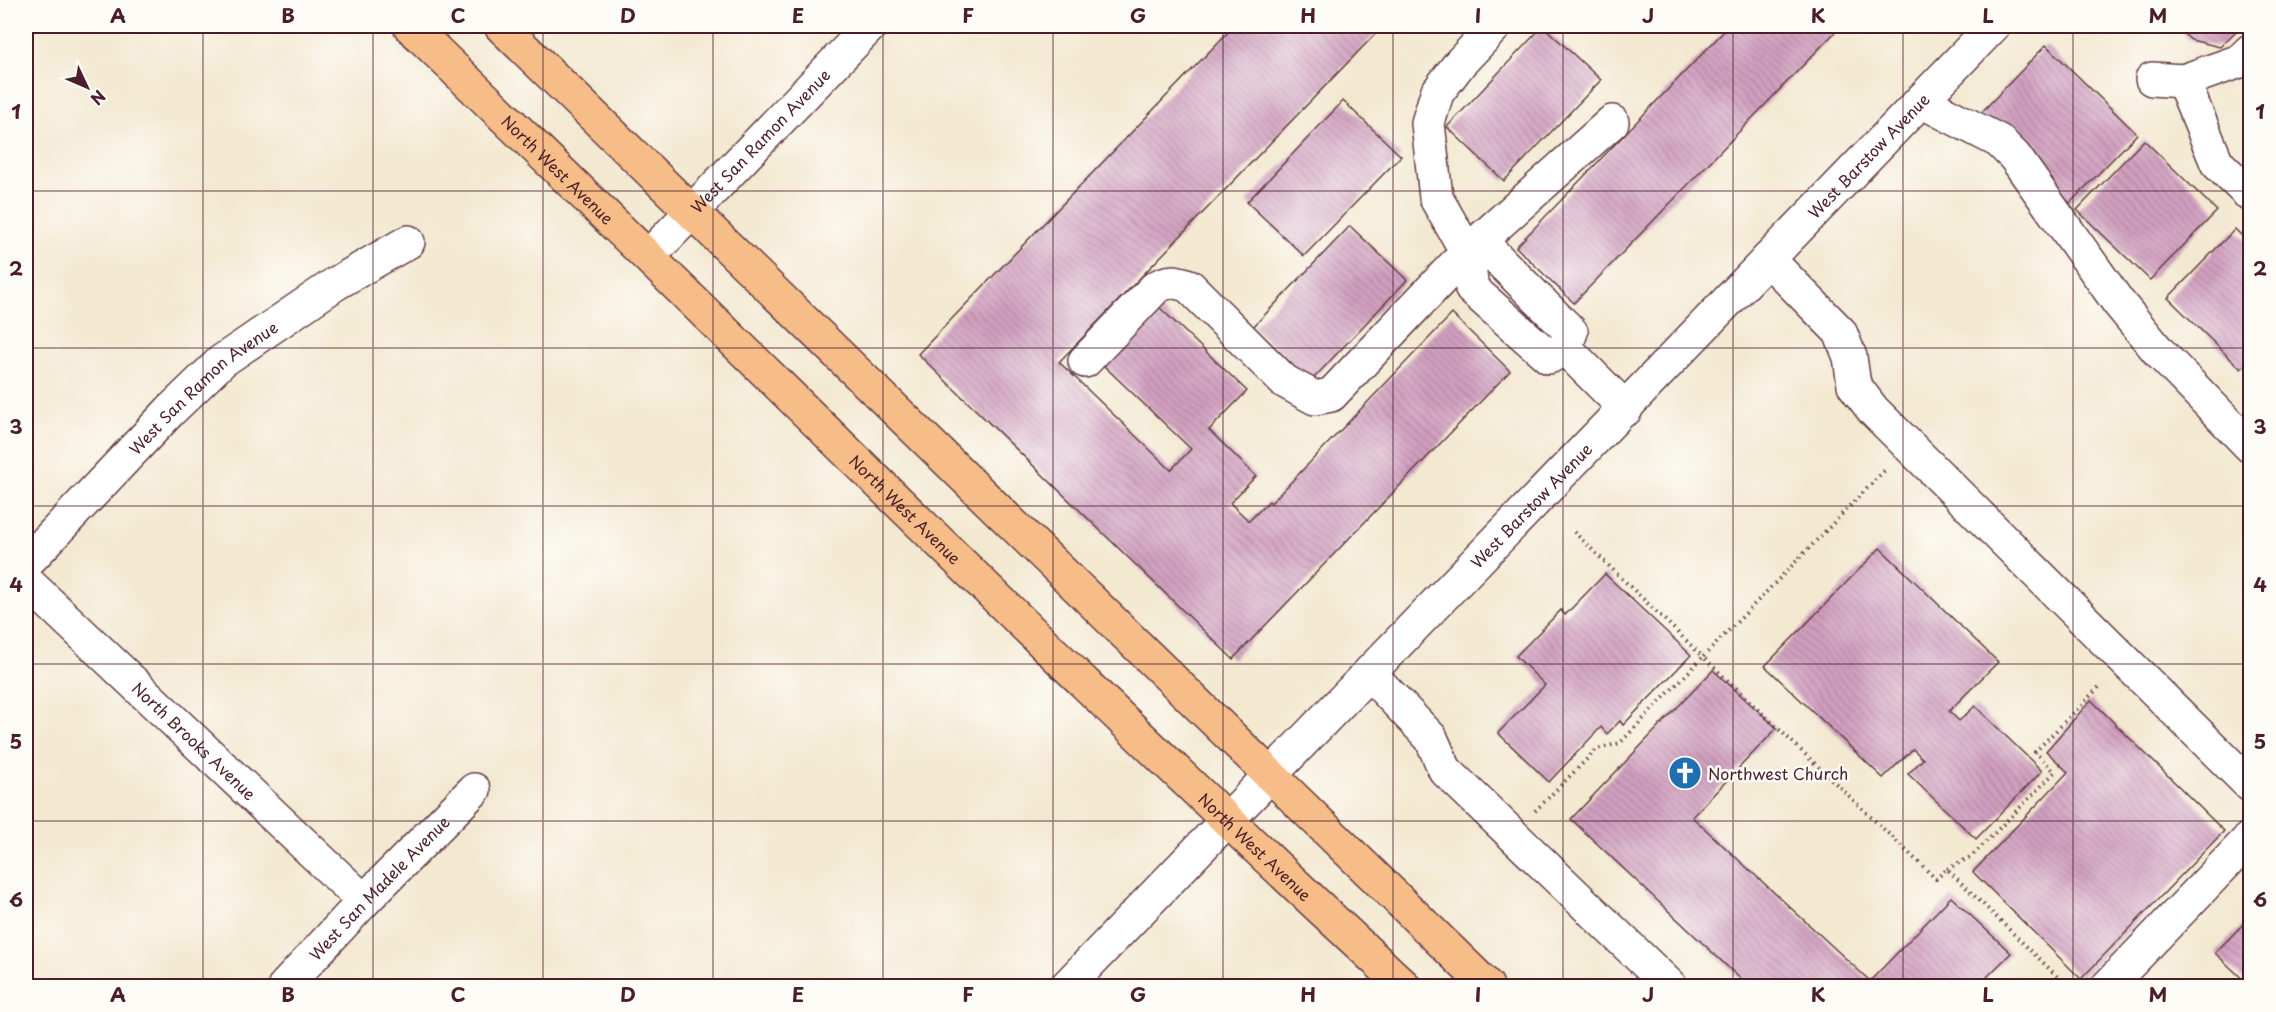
<svg xmlns="http://www.w3.org/2000/svg" width="2276" height="1012" font-family="'Playpen Sans',sans-serif">
	<style>
		.building { fill: url(#building-back-hatch) }
		.lines { fill: none; stroke-linecap: round; stroke-linejoin: round }
		.minor-casing { stroke: #633d44; stroke-width: 36 }
		.major-casing { stroke: #633d44; stroke-width: 36 }
		.path { stroke: #633d44; stroke-width: 4; stroke-dasharray: 1.5 4.5; stroke-linecap: butt }
		.minor { stroke: #fff; stroke-width: 33 }
		.major { stroke: #f7bd88; stroke-width: 33 }
		.grid { fill: none; stroke: #4a1f2b; stroke-width: 1.5; stroke-opacity: 0.55 }
		.labels { text-anchor: middle; dominant-baseline: central; stroke-width: 5; stroke-linejoin: round; paint-order: stroke }
		.street-label { font-size: 16px; fill: #4a1f2b; stroke: #fdfcf7 }
		.poi-label { font-size: 16px; fill: #4a1f2b; stroke: #fdfcf7; text-anchor: start }
		.neatline { fill: none; stroke: #4a1f2b; stroke-width: 2 }
		.grid-label { font-size: 20px; text-anchor: middle; font-weight: bold; fill: #4a1f2b }
	</style>
	<defs>
		<pattern id="building-back-hatch" width="6" height="6" patternUnits="userSpaceOnUse" patternTransform="scale(1.5)"><rect width="6" height="6" fill="#d1a0c0"/><path d="M-1 5l2 2M0 0l6 6M5-1l2 2" fill="none" stroke="#ac829c"/></pattern>
	</defs>
	<rect width="100%" height="100%" fill="#fdfcf7"/>
	<filter id="ink" filterUnits="userSpaceOnUse"><feTurbulence type="fractalNoise" baseFrequency=".0167" numOctaves="2"/><feDisplacementMap in="SourceGraphic" scale="12" xChannelSelector="R" yChannelSelector="G"/><feConvolveMatrix kernelMatrix="1 2 1 2 8 2 1 2 1" color-interpolation-filters="sRGB"/></filter>
	<filter id="wash" filterUnits="userSpaceOnUse"><feTurbulence type="fractalNoise" baseFrequency=".008" numOctaves="4" result="noise"/><feDisplacementMap in="SourceGraphic" scale="24" xChannelSelector="R" yChannelSelector="G"/><feGaussianBlur stdDeviation="1.35" result="paint"/><feColorMatrix in="noise" values="0 0 0 0 0 0 0 0 0 0 0 0 0 0 0 0 0 1.4 0 .05"/><feComposite in="paint" operator="in"/></filter>
	<g filter="url(#wash)">
		<rect width="100%" height="100%" fill="#f3e8d0"/>
		<g id="blocks">
			<path class="building" d="M 1234,26 L 1383,26 L 1059,362 L 1171,470 L 1191,449 L 1102,364 L 1158,306 L 1247,391 L 1209,430 L 1256,476 L 1230,503 L 1249,521 L 1269,501 L 1271,503 L 1452,314 L 1510,371 L 1233,659 L 918,354 Z
				M 1543,26 L 1601,80 L 1504,181 L 1447,127 Z
				M 1729,26 L 1841,26 L 1574,303 L 1516,247 Z
				M 2175,26 L 2241,26 L 2220,47 L 2191,40 Z
				M 2046,45 L 2137,134 L 2070,203 L 1979,115 Z
				M 1343,101 L 1401,156 L 1304,256 L 1247,202 Z
				M 2144,140 L 2217,211 L 2150,280 L 2077,210 Z
				M 1350,226 L 1407,280 L 1310,382 L 1253,327 Z
				M 2235,229 L 2250,244 L 2250,359 L 2241,369 L 2168,298 Z
				M 1880,548 L 1998,662 L 1949,711 L 1959,721 L 1975,706 L 2042,771 L 1976,839 L 1908,774 L 1923,759 L 1913,749 L 1883,778 L 1765,666 Z
				M 1605,574 L 1691,655 L 1623,725 L 1620,721 L 1607,734 L 1601,727 L 1549,782 L 1498,733 L 1545,685 L 1516,656 L 1561,610 L 1565,615 Z
				M 1713,670 L 1777,728 L 1692,817 L 1870,981 L 1951,897 L 2011,953 L 1978,986 L 1748,986 L 1571,819 Z
				M 2091,700 L 2224,831 L 2081,979 L 1973,872 L 2068,772 L 2046,751 Z
				M 2250,911 L 2250,986 L 2215,953 L 2249,918 L 2246,915 Z"/>
		</g>
	</g>
	<g filter="url(#ink)">
		<use href="#blocks" fill-opacity="0" stroke="#633d44" stroke-width="1.5"/>
		<g class="lines">
			<defs>
				<g id="minor">
					<path d="M 2152,79 L 2183,81 L 2240,61 L 2250,51"/>
					<path d="M 2183,81 L 2217,163 L 2250,195"/>
					<path d="M 1921,101 L 1999,141 L 2015,157 L 2118,302 L 2159,352 L 2250,446"/>
					<path d="M 1467,252 L 1491,252 L 1571,332 L 1565,348 L 1549,357 L 1472,289 Z"/>
					<path d="M 1467,252 L 1436,198 L 1428,123 L 1437,93 L 1460,63 L 1495,26"/>
					<path id="s1" d="M 649,256 L 870,26"/>
					<path d="M 1768,259 L 1840,332 L 1850,357 L 1854,385 L 1873,410 L 2250,785"/>
					<path d="M 1565,348 L 1626,409"/>
					<path d="M 1085,361 L 1155,288 C 1168,280 1175,281 1189,286 L 1284,381 L 1315,398 L 1331,395 L 1467,252 L 1612,122"/>
					<path id="s2" d="M 26,563 L 170,411 L 222,361 L 335,284 L 408,242"/>
					<path id="s3" d="M 26,581 L 364,901"/>
					<path d="M 1371,675 L 1431,738 L 1445,770 L 1670,986"/>
					<path id="s4" d="M 285,986 L 364,901 L 474,790"/>
					<path id="s5" d="M 1067,986 L 1993,26"/>
					<path d="M 2108,986 L 2250,838"/>
				</g>
				<g id="major">
					<path id="s6" d="M 410,26 C 742,345 1066,673 1404,986"/>
					<path d="M 501,26 L 1487,986"/>
				</g>
			</defs>
			<use href="#minor" class="minor-casing"/>
			<use href="#major" class="major-casing"/>
			<path class="path" d="M 1574,532 L 1703,657 L 1885,470
				M 1535,811 L 1597,749 L 1620,743 L 1703,657 L 1936,879 L 1947,869 L 2067,986
				M 1947,869 L 1972,856 L 2055,772 L 2035,752 L 2102,684"/>
			<use href="#minor" class="minor"/>
			<use href="#major" class="major"/>
		</g>
	</g>
	<path class="grid" d="M 203,26 L 203,986M 373,26 L 373,986M 543,26 L 543,986M 713,26 L 713,986M 883,26 L 883,986M 1053,26 L 1053,986M 1223,26 L 1223,986M 1393,26 L 1393,986M 1563,26 L 1563,986M 1733,26 L 1733,986M 1903,26 L 1903,986M 2073,26 L 2073,986M 26,191 L 2250,191M 26,348 L 2250,348M 26,506 L 2250,506M 26,664 L 2250,664M 26,821 L 2250,821"/>
	<defs>
		<symbol id="church-disc" viewBox="-11 -11 22 22"><circle r="9.5" fill="#1f6fb2" stroke="#fdfcf7"/><path d="M-1.2-6h2.4v3.5h3.3v2.4h-3.3V6h-2.4V-.1h-3.3v-2.4h3.3Z" fill="#fff"/></symbol>
	</defs>
	<g fill-rule="evenodd">
		<use href="#church-disc" x="1666" y="754" width="38" height="38"/>
	</g>
	<g class="labels">
		<g class="street-label">
			<text stroke="none"><textPath href="#s1" startOffset="160">West San Ramon Avenue</textPath></text>
			<text stroke="none"><textPath href="#s5" startOffset="1154">West Barstow Avenue</textPath></text>
			<text stroke="none"><textPath href="#s6" startOffset="206">North West Avenue</textPath></text>
			<text stroke="none"><textPath href="#s2" startOffset="250">West San Ramon Avenue</textPath></text>
			<text stroke="none"><textPath href="#s6" startOffset="692">North West Avenue</textPath></text>
			<text stroke="none"><textPath href="#s5" startOffset="668">West Barstow Avenue</textPath></text>
			<text stroke="none"><textPath href="#s3" startOffset="232">North Brooks Avenue</textPath></text>
			<text stroke="none"><textPath href="#s6" startOffset="1178">North West Avenue</textPath></text>
			<text stroke="none"><textPath href="#s4" startOffset="136">West San Madele Avenue</textPath></text>
		</g>
		<g class="poi-label">
			<text x="1708" y="773">Northwest Church</text>
		</g>
	</g>
	<rect width="2276" height="1012" fill="none" stroke="#fdfcf7" stroke-width="66"/>
	<g transform="translate(87 87) rotate(134)" stroke="#fdfcf7" stroke-width="4.5" paint-order="stroke">
	<path d="M0-4.5L10 22L0 15L-10 22Z" fill="#4a1f2b"/>
	<text y="-9" font-size="16" font-weight="bold" text-anchor="middle" fill="#4a1f2b">N</text>
	</g>
	<rect x="33" y="33" width="2210" height="946" class="neatline"/>
	<g class="grid-label">
		<text x="118" y="23">A</text>
		<text x="288" y="23">B</text>
		<text x="458" y="23">C</text>
		<text x="628" y="23">D</text>
		<text x="798" y="23">E</text>
		<text x="968" y="23">F</text>
		<text x="1138" y="23">G</text>
		<text x="1308" y="23">H</text>
		<text x="1478" y="23">I</text>
		<text x="1648" y="23">J</text>
		<text x="1818" y="23">K</text>
		<text x="1988" y="23">L</text>
		<text x="2158" y="23">M</text>
		<text x="16" y="119">1</text>
		<text x="2260" y="119">1</text>
		<text x="16" y="276">2</text>
		<text x="2260" y="276">2</text>
		<text x="16" y="434">3</text>
		<text x="2260" y="434">3</text>
		<text x="16" y="592">4</text>
		<text x="2260" y="592">4</text>
		<text x="16" y="749">5</text>
		<text x="2260" y="749">5</text>
		<text x="16" y="907">6</text>
		<text x="2260" y="907">6</text>
		<text x="118" y="1002">A</text>
		<text x="288" y="1002">B</text>
		<text x="458" y="1002">C</text>
		<text x="628" y="1002">D</text>
		<text x="798" y="1002">E</text>
		<text x="968" y="1002">F</text>
		<text x="1138" y="1002">G</text>
		<text x="1308" y="1002">H</text>
		<text x="1478" y="1002">I</text>
		<text x="1648" y="1002">J</text>
		<text x="1818" y="1002">K</text>
		<text x="1988" y="1002">L</text>
		<text x="2158" y="1002">M</text>
	</g>
</svg>
